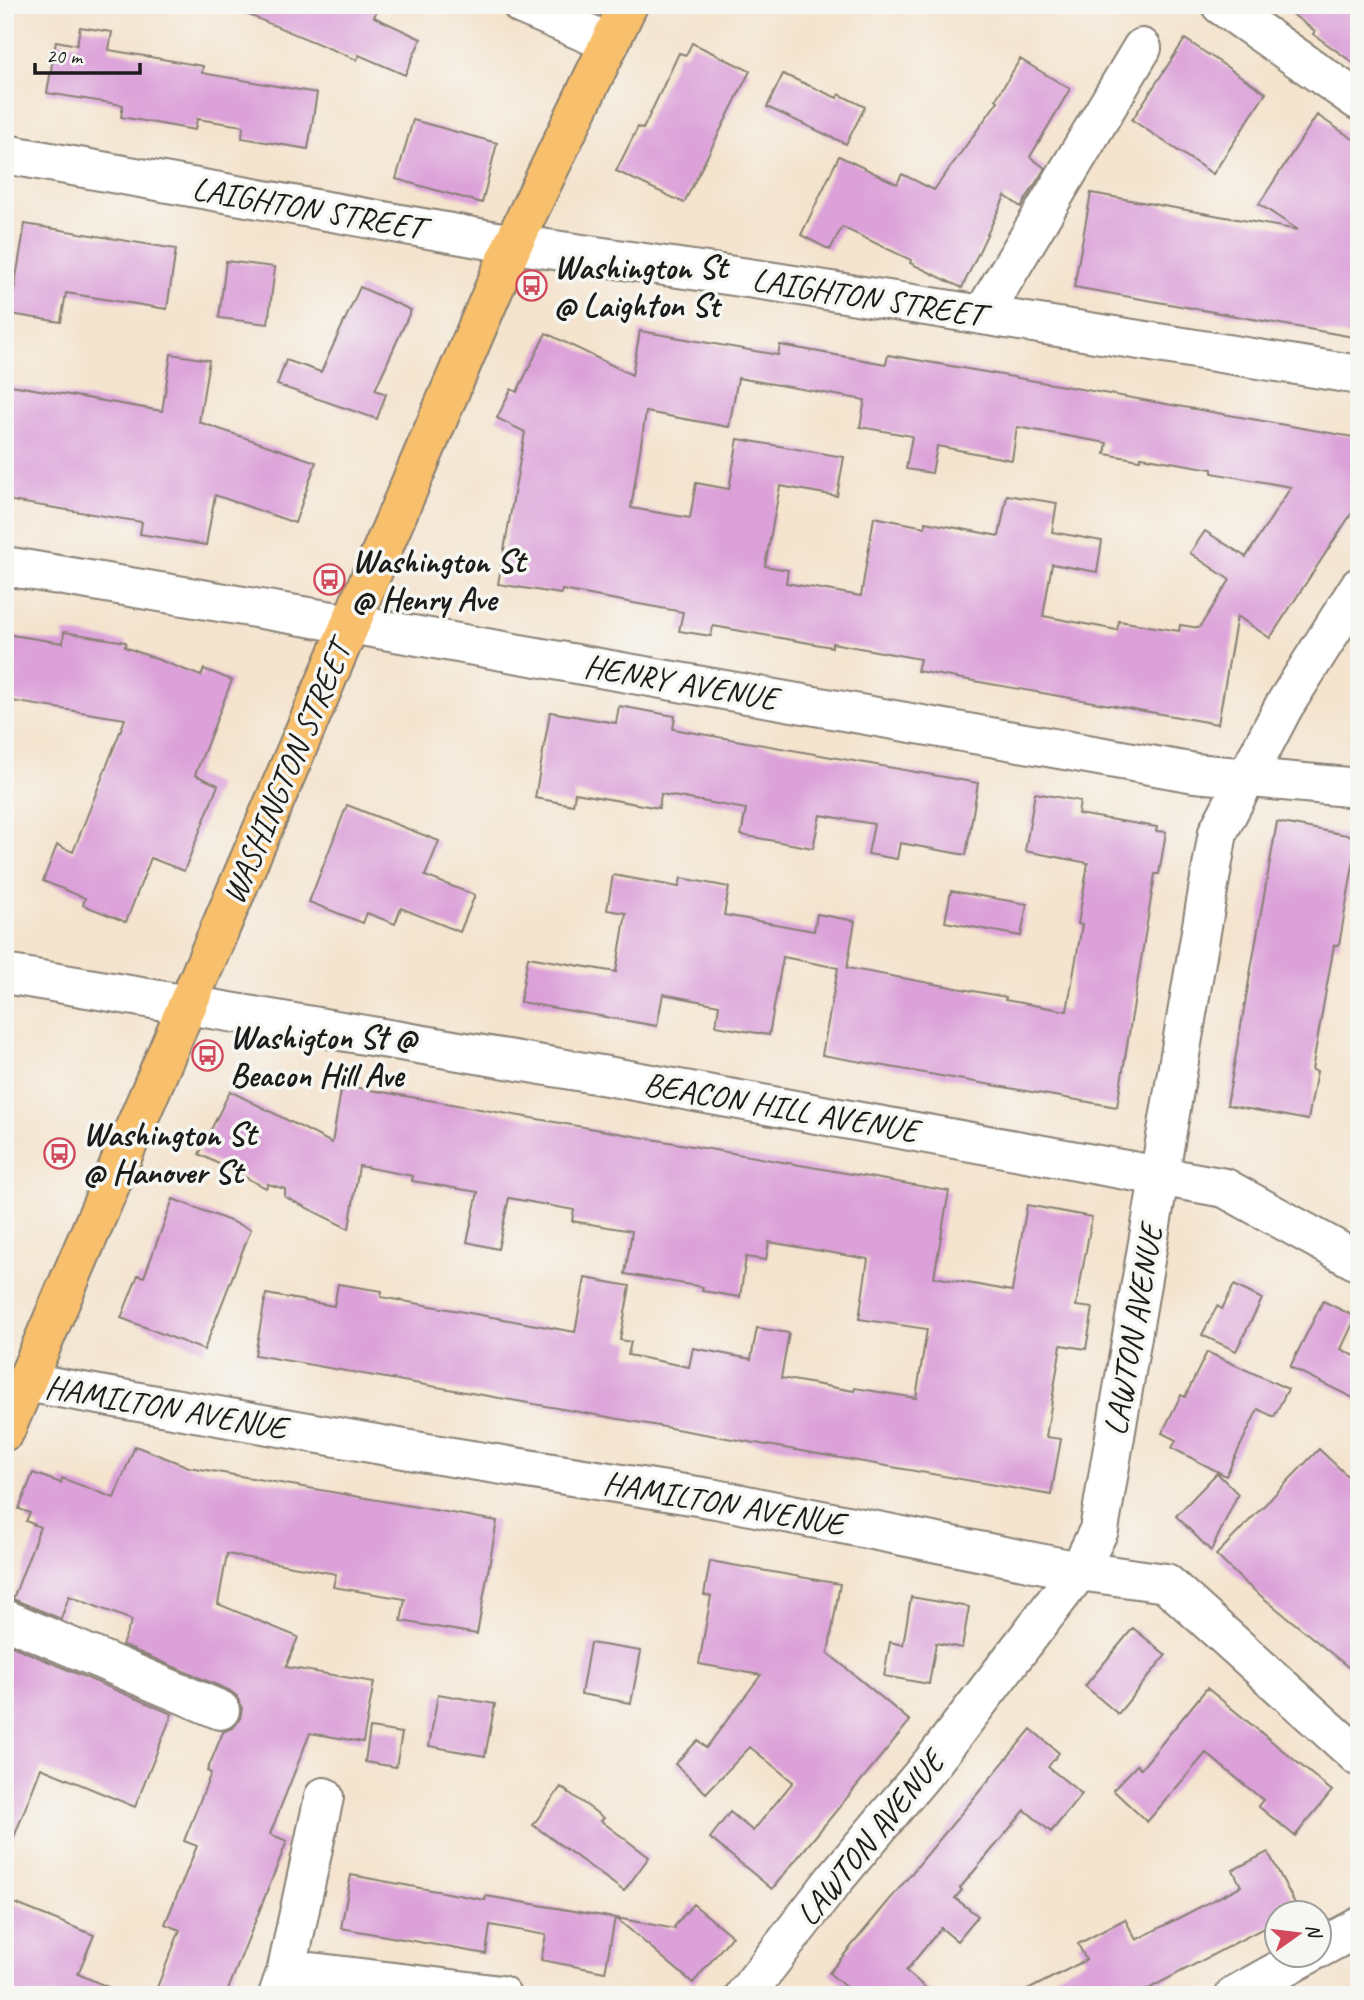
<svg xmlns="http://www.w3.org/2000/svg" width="1364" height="2000" font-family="Caveat,sans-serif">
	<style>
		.building { fill: #dca1d9; fill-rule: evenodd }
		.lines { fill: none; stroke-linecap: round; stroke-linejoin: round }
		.minor-casing { stroke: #888074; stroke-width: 42 }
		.major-casing { stroke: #888074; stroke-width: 42 }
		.minor { stroke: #fff; stroke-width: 38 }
		.major { stroke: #f8bf6c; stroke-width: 38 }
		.labels { text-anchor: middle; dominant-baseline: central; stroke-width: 7; stroke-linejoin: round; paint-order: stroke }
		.street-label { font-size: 33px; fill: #1c1c1c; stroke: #f6f6f2 }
		.poi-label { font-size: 33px; font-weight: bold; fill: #1c1c1c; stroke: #f6f6f2; text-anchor: start }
	</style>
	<rect width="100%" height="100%" fill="#f6f6f2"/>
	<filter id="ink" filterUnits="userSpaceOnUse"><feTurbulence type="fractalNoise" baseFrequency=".0143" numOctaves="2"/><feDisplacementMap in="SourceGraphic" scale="14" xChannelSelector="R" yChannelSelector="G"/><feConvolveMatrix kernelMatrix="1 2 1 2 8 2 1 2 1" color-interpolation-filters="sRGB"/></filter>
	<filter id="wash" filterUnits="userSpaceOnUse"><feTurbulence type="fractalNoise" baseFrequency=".00686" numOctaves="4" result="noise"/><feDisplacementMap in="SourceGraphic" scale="28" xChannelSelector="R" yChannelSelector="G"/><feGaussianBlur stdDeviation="1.57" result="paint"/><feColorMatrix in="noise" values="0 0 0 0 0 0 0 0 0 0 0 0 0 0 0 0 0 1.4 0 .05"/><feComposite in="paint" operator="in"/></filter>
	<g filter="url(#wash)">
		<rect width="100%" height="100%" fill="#f4e3cd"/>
		<g id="blocks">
			<path class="building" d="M 225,5 L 379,5 L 374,17 L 421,39 L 405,75 L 359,55 L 357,60 Z
				M 1280,5 L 1359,5 L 1359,67 L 1313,34 L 1315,31 Z
				M 80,27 L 112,32 L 109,50 L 203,66 L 202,73 L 317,93 L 308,149 L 242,138 L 243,126 L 197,119 L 195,130 L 121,117 L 123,105 L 47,93 L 56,41 L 77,45 Z
				M 1185,39 L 1266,93 L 1213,174 L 1132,120 Z
				M 692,43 L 750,71 L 684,203 L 616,171 L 638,127 L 643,129 L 679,53 L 686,55 Z
				M 1020,59 L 1070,89 L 1030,157 L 1045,168 L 1021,207 L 1005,196 L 962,288 L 910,263 L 911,260 L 842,227 L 830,250 L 801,235 L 839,156 L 897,184 L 902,174 L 934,190 L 998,101 L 996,99 Z
				M 783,74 L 837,98 L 839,94 L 865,107 L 846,144 L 767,107 Z
				M 1317,115 L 1359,143 L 1359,338 L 1074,287 L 1091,193 L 1298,230 L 1259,204 Z
				M 413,120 L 497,143 L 482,203 L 396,179 Z
				M 25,224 L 176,249 L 167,309 L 66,293 L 61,322 L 10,314 Z
				M 226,261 L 275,267 L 268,324 L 219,318 Z
				M 360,287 L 411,310 L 375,390 L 386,394 L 377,419 L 277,385 L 286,360 L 321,372 Z
				M 640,331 L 778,355 L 780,345 L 886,364 L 888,355 L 1359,438 L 1359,502 L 1270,638 L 1237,616 L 1218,724 L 917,671 L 920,659 L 832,643 L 832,647 L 713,626 L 711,636 L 679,631 L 683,612 L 562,590 L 561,594 L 498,584 L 525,432 L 497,418 L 511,389 L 517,392 L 546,333 L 632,375 ZM 738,378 L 865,400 L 860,427 L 912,436 L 906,469 L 932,473 L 937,446 L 1012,460 L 1017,427 L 1107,443 L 1105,454 L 1140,460 L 1141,457 L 1212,469 L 1212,473 L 1291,487 L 1246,557 L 1205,531 L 1190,553 L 1230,580 L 1199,628 L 1180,625 L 1179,631 L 1119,621 L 1117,630 L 1043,616 L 1052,564 L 1097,572 L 1102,541 L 1052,532 L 1057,503 L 1007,495 L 999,536 L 925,522 L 925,527 L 874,517 L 861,596 L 786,583 L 788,570 L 765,566 L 780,486 L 837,496 L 844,457 L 738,439 L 729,489 L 696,483 L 690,518 L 631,508 L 646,412 L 729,427 Z
				M 171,354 L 209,360 L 199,422 L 316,462 L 295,523 L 215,495 L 206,545 L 140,534 L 142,522 L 5,500 L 5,384 L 162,411 Z
				M 64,632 L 126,642 L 125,647 L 201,676 L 204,669 L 232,680 L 195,775 L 218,785 L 184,871 L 151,858 L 126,922 L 83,905 L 85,898 L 43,881 L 57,845 L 73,852 L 125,719 L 5,700 L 5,634 L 63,643 Z
				M 619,706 L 675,716 L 673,729 L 978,783 L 966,855 L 900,843 L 897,859 L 868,854 L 874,824 L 820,815 L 813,848 L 741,835 L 746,809 L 661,794 L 659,808 L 575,793 L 573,805 L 535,798 L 550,712 L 616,723 Z
				M 1035,793 L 1080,801 L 1078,814 L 1157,827 L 1156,831 L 1166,832 L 1159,874 L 1155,874 L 1117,1107 L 822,1055 L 838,968 L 783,957 L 769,1035 L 716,1026 L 719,1005 L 663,994 L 657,1026 L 520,1002 L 528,957 L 616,972 L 626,913 L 607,910 L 613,875 L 679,887 L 681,878 L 729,887 L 724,915 L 814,931 L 817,914 L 855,921 L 847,968 L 1006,997 L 1005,1000 L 1067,1011 L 1082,925 L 1078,924 L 1088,863 L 1025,851 Z
				M 347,805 L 439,841 L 425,876 L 475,895 L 460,932 L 401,908 L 395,924 L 367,913 L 363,923 L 309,902 Z
				M 1277,822 L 1358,837 L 1339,945 L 1334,945 L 1312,1070 L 1317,1071 L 1308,1120 L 1227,1105 Z
				M 951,891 L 1027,904 L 1021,936 L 945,922 Z
				M 342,1085 L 949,1191 L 934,1277 L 1012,1291 L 1027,1205 L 1092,1217 L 1076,1306 L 1093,1308 L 1086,1349 L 1061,1345 L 1046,1437 L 1061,1439 L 1051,1495 L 255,1355 L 266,1294 L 334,1306 L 338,1284 L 382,1291 L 381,1297 L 575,1332 L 585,1278 L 630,1286 L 620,1340 L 631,1342 L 628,1355 L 689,1367 L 693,1348 L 751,1359 L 757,1328 L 789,1333 L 781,1378 L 854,1391 L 855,1388 L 916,1398 L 927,1329 L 859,1319 L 868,1259 L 769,1242 L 766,1260 L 746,1257 L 740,1297 L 702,1291 L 703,1287 L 625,1274 L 632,1231 L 572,1221 L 574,1210 L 509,1198 L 498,1249 L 467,1242 L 478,1192 L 412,1181 L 413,1176 L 359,1166 L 349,1229 L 285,1197 L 285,1189 L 268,1184 L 266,1188 L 199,1154 L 230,1091 L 332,1143 Z
				M 173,1199 L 251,1229 L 204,1350 L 121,1318 L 138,1275 L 144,1277 Z
				M 1234,1285 L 1262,1299 L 1236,1351 L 1202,1335 L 1217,1306 L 1222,1309 Z
				M 1323,1301 L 1356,1317 L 1341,1349 L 1359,1358 L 1359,1401 L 1290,1367 Z
				M 1207,1352 L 1288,1389 L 1274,1417 L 1258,1409 L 1226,1476 L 1172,1448 L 1176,1440 L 1162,1433 L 1181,1395 L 1185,1397 Z
				M 135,1446 L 189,1467 L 497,1521 L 477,1634 L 401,1621 L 405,1599 L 333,1587 L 336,1574 L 227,1554 L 218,1604 L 298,1637 L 286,1667 L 374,1682 L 363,1742 L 310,1733 L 270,1834 L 287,1841 L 226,1995 L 154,1995 L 180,1930 L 165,1924 L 197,1846 L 184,1841 L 211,1773 L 207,1771 L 223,1732 L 234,1727 L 240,1718 L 242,1708 L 238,1697 L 229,1690 L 122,1645 L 132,1620 L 69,1596 L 61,1619 L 13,1599 L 40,1527 L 26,1521 L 30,1513 L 19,1509 L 33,1473 L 61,1483 L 62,1478 L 114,1498 Z
				M 1319,1449 L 1359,1487 L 1359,1676 L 1244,1582 L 1216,1555 Z
				M 1217,1473 L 1238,1494 L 1211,1551 L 1176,1516 Z
				M 710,1561 L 840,1584 L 828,1653 L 910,1721 L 772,1889 L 710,1838 L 730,1812 L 753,1831 L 793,1782 L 750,1747 L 706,1793 L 675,1764 L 698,1740 L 706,1748 L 761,1675 L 699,1664 L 711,1596 L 704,1595 Z
				M 911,1597 L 969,1607 L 962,1648 L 936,1643 L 929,1684 L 884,1676 L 890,1642 L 903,1645 Z
				M 1133,1628 L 1166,1655 L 1118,1714 L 1085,1686 Z
				M 5,1643 L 172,1714 L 135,1807 L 41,1768 L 7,1855 L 5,1855 Z
				M 590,1643 L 641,1651 L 631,1703 L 581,1694 Z
				M 1207,1688 L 1332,1791 L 1295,1836 L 1258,1806 L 1263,1800 L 1206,1753 L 1147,1822 L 1113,1790 L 1137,1765 L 1141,1769 Z
				M 438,1694 L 495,1704 L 485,1756 L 429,1746 Z
				M 370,1728 L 402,1733 L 396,1767 L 365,1762 Z
				M 1031,1729 L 1059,1753 L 1048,1767 L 1082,1794 L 1051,1832 L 1025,1810 L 960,1888 L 962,1890 L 955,1898 L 978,1916 L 957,1941 L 941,1928 L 906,1971 L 934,1995 L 855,1995 L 829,1973 Z
				M 561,1787 L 604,1818 L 601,1821 L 649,1857 L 624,1891 L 533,1825 Z
				M 1268,1852 L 1298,1909 L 1292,1913 L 1277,1913 L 1277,1921 L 1137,1995 L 1018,1995 L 1086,1960 L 1078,1944 L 1125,1919 L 1136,1940 L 1241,1886 L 1233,1870 Z
				M 351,1875 L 485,1900 L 486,1896 L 615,1918 L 605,1972 L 541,1960 L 546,1935 L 490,1925 L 486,1954 L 341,1928 Z
				M 14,1903 L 94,1935 L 78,1974 L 126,1995 L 5,1995 L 5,1924 Z
				M 693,1904 L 732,1936 L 693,1983 L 616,1918 L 675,1929 L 674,1927 Z"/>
		</g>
	</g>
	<g filter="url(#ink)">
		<use href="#blocks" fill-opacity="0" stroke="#888074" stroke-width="2"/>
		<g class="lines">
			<defs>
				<path id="minor" d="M 522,5 L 610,43
					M 1221,5 L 1359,101
					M 5,154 L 513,244 L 775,282 L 1359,375
					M 983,314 L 1142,48
					M 5,566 L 350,624 L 1195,773 L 1359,788
					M 5,974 L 607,1076 L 1225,1188 L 1359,1262
					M 26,1382 L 427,1453 L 716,1499 L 1079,1571 L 1166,1583 L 1359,1757
					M 5,1619 L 220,1710
					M 1318,1949 L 1359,1927
					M 287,1969 L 501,1995
					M 278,1995 L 287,1969 L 324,1797
					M 745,1995 L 834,1880 L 931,1764 L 1079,1571 L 1099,1530 L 1218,832 L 1284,706 L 1359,587
					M 1235,1995 L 1309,1954"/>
				<path id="major" d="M 5,1431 L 513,244 L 628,5"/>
			</defs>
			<use href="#minor" class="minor-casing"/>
			<use href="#major" class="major-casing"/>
			<use href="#minor" class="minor"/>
			<use href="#major" class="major"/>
		</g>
	</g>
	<defs>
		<symbol id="bus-ring" viewBox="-11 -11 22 22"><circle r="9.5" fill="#f6f6f2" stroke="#d1495b" stroke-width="1.5"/><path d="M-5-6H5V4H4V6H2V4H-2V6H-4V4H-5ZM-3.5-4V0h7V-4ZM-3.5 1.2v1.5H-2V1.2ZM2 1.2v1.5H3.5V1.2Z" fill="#d1495b"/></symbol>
	</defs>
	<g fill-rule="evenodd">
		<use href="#bus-ring" x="514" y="268" width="35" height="35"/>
		<use href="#bus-ring" x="312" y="562" width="35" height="35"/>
		<use href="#bus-ring" x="190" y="1038" width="35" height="35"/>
		<use href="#bus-ring" x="42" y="1136" width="35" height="35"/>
	</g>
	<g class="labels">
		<g class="street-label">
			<text transform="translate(308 208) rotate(10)">LAIGHTON STREET</text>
			<text transform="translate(868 297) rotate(9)">LAIGHTON STREET</text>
			<text transform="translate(681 682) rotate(10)">HENRY AVENUE</text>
			<text transform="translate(286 773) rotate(-67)">WASHINGTON STREET</text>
			<text transform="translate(781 1107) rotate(10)">BEACON HILL AVENUE</text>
			<text transform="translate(1133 1330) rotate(-80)">LAWTON AVENUE</text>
			<text transform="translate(166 1407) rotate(10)">HAMILTON AVENUE</text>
			<text transform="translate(724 1503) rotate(10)">HAMILTON AVENUE</text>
			<text transform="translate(870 1838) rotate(-51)">LAWTON AVENUE</text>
		</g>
		<g class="poi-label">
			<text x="554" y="267">Washington St<tspan x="554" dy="38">@ Laighton St</tspan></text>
			<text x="352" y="561">Washington St<tspan x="352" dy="38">@ Henry Ave</tspan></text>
			<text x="230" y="1037">Washigton St @<tspan x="230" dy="38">Beacon Hill Ave</tspan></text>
			<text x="83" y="1134">Washington St<tspan x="83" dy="38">@ Hanover St</tspan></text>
		</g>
	</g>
	<rect width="1364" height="2000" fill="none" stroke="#f6f6f2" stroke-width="28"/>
	<g transform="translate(1298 1934) rotate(76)"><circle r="33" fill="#f6f6f2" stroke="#9f9f9c" stroke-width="2"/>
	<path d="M0-5L12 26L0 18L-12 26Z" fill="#d1495b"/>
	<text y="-10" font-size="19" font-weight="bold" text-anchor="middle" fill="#1c1c1c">N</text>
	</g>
	<path d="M35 63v10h105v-10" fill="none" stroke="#1c1c1c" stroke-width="3.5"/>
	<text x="46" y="63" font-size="21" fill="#1c1c1c" stroke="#f6f6f2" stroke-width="5" paint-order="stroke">20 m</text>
</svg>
